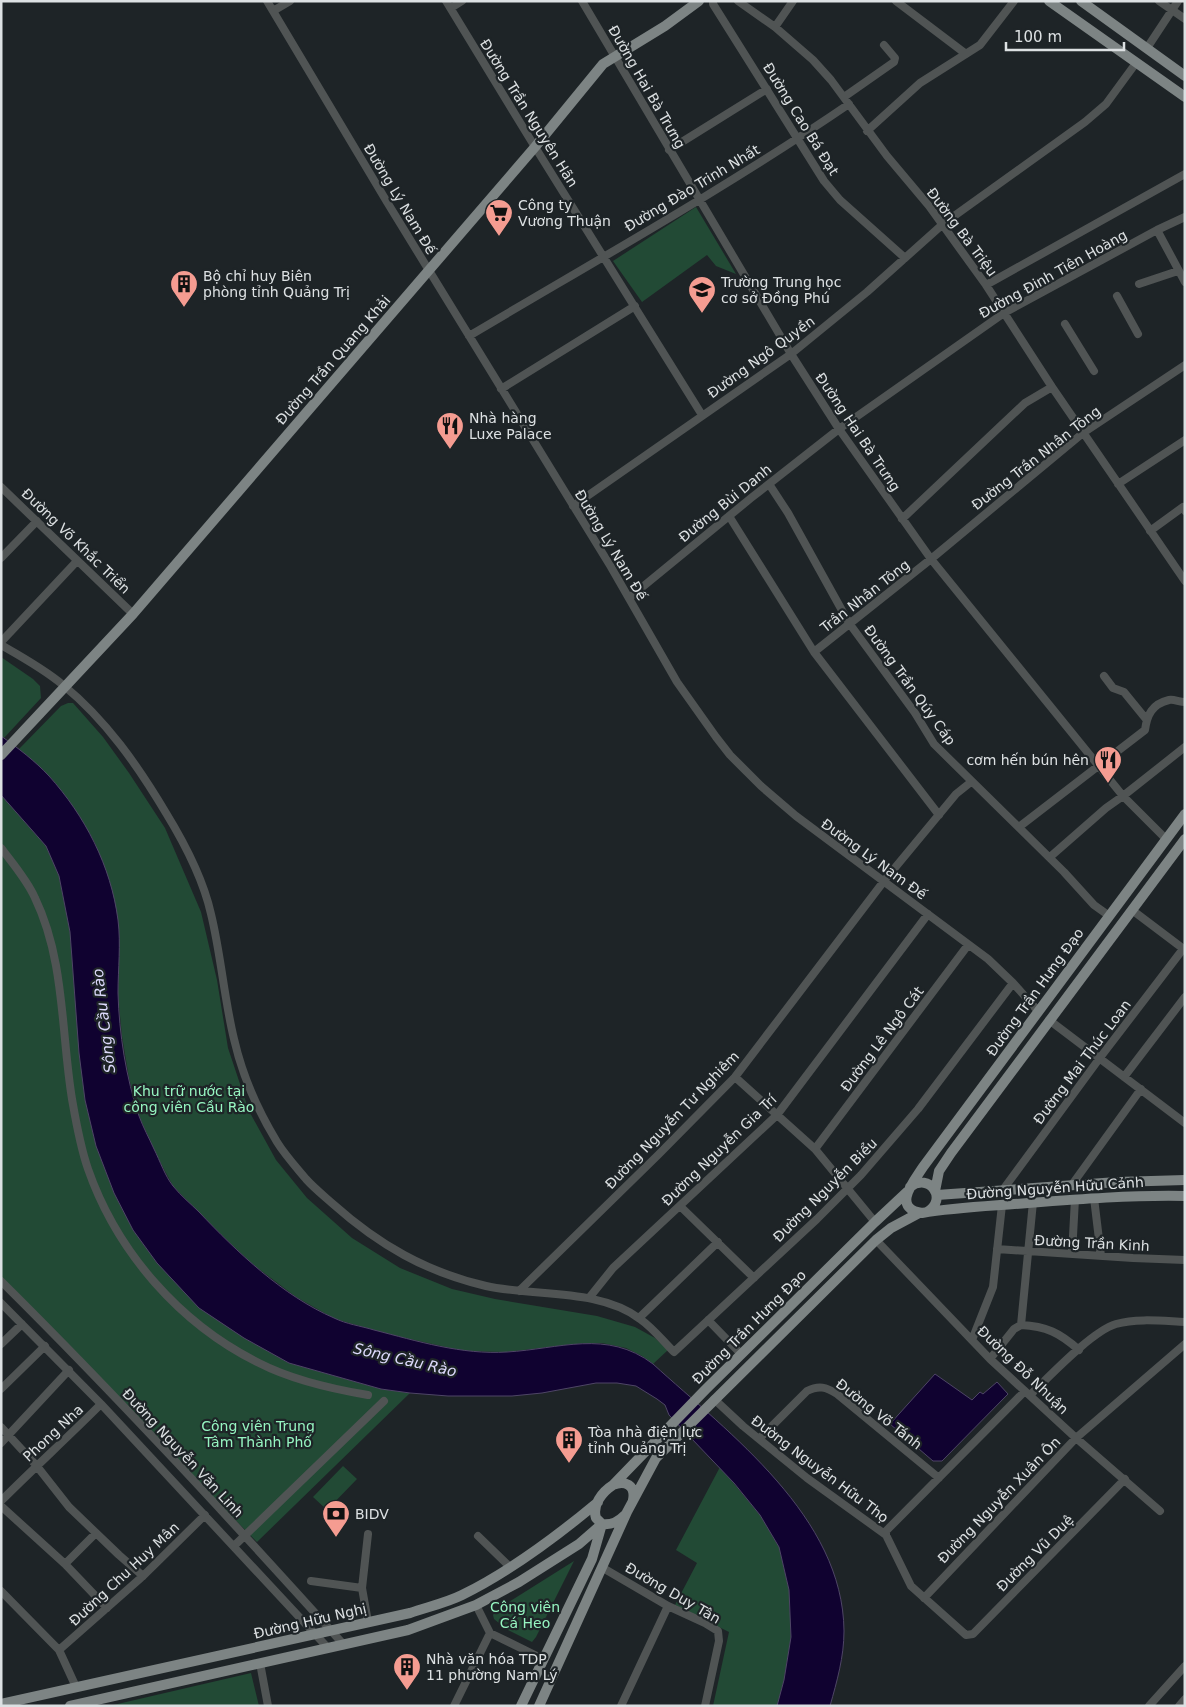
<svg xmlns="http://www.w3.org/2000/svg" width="1186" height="1707" font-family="'DejaVu Sans',sans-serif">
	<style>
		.green { fill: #224a35 }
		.water { fill: #100230; stroke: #4e4566 }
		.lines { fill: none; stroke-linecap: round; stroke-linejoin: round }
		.minor { stroke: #505454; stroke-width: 8 }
		.major { stroke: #7d8484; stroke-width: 10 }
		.labels { text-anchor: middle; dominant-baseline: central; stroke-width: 4.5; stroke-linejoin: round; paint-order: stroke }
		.street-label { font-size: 14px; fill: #dde1e3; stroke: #1e2427 }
		.poi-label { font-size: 14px; fill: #dde1e3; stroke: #1e2427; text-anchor: start }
		.park-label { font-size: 14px; fill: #96f5c1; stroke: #1e2427 }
		.water-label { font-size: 15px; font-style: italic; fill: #dddafc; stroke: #1e2427 }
	</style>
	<rect width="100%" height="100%" fill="#1e2427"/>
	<path class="green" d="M 696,207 L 736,274 L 716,266 L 707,255 L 642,302 L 613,261 Z
		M 1,657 L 33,679 L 40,686 L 41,698 L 4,738 L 1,736 Z
		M 68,703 L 73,703 L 103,737 L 129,773 L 165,828 L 201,912 L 217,980 L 228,1048 L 249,1111 L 276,1160 L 307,1198 L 352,1238 L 400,1268 L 452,1289 L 495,1299 L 597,1316 L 635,1327 L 655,1338 L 668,1350 L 653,1364 L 642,1356 L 626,1348 L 602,1343 L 577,1344 L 506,1352 L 464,1351 L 392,1335 L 335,1319 L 296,1297 L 251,1263 L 208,1222 L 173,1186 L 158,1158 L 139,1116 L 129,1078 L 122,1036 L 118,995 L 119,953 L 105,869 L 95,843 L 81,819 L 50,777 L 19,749 L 61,706 Z
		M 1,795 L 46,846 L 59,876 L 70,932 L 85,1100 L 96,1146 L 114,1193 L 133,1230 L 157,1263 L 244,1338 L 289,1363 L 381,1389 L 410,1393 L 257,1542 L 1,1283 Z
		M 343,1466 L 357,1479 L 327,1510 L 313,1497 Z
		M 720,1467 L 760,1515 L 779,1547 L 789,1590 L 791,1637 L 784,1680 L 777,1706 L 713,1706 L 729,1632 L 675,1605 L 697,1563 L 676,1550 Z
		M 574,1561 L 536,1637 L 532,1642 L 506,1629 L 494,1619 L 493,1615 L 496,1610 Z
		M 251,1673 L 259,1706 L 109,1706 Z"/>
	<path class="water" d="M 1,736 C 18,748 35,761 49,776 C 85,816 111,866 118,920 C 121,944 118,969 118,993 C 119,1033 126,1078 139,1116 C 143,1127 149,1138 154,1149 C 160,1161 165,1176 173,1186 C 181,1196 191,1204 199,1212 C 237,1252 283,1296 334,1318 C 346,1324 361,1326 374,1330 C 417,1341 462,1355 507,1352 C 559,1349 607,1329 653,1364 C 730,1434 843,1517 844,1631 C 844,1657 837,1681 830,1706 L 777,1706 L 784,1680 L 791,1637 L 789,1590 L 779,1547 L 760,1515 L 734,1483 L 669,1415 L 665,1405 L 657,1399 L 636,1386 L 617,1383 L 596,1383 L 542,1393 L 512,1396 L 448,1396 L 410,1393 L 381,1389 L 289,1363 L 244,1338 L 199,1308 L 157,1263 L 133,1230 L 114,1193 L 96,1146 L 85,1100 L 79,1053 L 70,932 L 59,876 L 46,846 L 1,795 Z
		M 935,1374 L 972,1400 L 980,1392 L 983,1394 L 997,1382 L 1008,1394 L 942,1461 L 933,1461 L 890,1424 Z"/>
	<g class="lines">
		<path class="minor" d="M 267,1 L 387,202 L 611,567 L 677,682 L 716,737 L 730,755 L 761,786 L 796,816 L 988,959 L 1013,983 L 1038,1011
			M 446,1 L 535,147 L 702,415
			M 582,1 L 791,354 L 839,429 L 931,559 L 1123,796 L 1166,839
			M 713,1 L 713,4 L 824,181 L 840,200 L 905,258
			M 738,1 L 775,27 L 813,60 L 831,80 L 887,156 L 929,206 L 986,285 L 1052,387 L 1185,581
			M 896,1 L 966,54
			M 1159,1 L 1185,19
			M 451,8 L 462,1
			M 273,11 L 290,1
			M 775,27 L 793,1
			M 1147,48 L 1178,1
			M 844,97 L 894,62 L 895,58 L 884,45
			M 867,131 L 920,83 L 980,45 L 1014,1
			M 669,150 L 767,89
			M 1157,230 L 1185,282
			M 1139,284 L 1178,271
			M 986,285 L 1185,174
			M 1117,296 L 1138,334
			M 1065,324 L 1094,371
			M 469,336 C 597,260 726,188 849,104
			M 501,389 L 635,306
			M 769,484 L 788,513 L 849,623 L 915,713 L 934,744 L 1064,872 L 1094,905 L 1108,915
			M 1118,484 L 1185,440
			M 1,487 L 133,614
			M 573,506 L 791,354 L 867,292 L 943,224 L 1085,122 L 1106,104 L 1136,63
			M 729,516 L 814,652 L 939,815
			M 902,519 L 1025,403 L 1052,387
			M 1150,531 L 1183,507 L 1185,511
			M 1,558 L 37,521
			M 629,598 L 751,498 L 839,429 L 1004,313 L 1157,230 L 1185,217
			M 1,642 L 77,561
			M 1,645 C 22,657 44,669 63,685 C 106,720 138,766 166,813 C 185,844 203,878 211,914 C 221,955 224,998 234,1039 C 242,1074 258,1111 277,1142 C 285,1155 296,1167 306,1179 C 314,1188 324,1196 333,1204 C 379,1245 426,1272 486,1286 C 534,1297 599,1288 640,1319 C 653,1328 663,1341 674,1352 L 817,1219 L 861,1175 L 918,1109 L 1013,983
			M 814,652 L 931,559 L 1083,433 L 1185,365
			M 1104,676 L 1113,688 L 1124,692 L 1146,719
			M 1019,827 L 1145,730 C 1147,715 1152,704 1169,700 C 1174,699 1179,702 1185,702
			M 1,848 C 13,864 27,880 35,898 C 65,960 61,1032 72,1099 C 76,1122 80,1146 88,1169 C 117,1252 180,1324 259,1363 C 292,1380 332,1389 368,1395
			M 1050,857 L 1106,808 L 1123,796 L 1185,747
			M 1132,910 L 1185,950
			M 1049,1020 L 1185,1123
			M 735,1077 L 815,1149 L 875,1222
			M 1124,1077 L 1185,997
			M 815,1149 L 968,945
			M 1071,1186 L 1141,1089
			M 1002,1191 L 1099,1059 L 1183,949
			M 1094,1198 L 1101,1256
			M 680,1206 L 754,1278
			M 876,1240 L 990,1359 L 1076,1438 L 1160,1511
			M 997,1249 L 1133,1258 L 1185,1260
			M 1072,1254 L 1075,1199
			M 1,1281 C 119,1398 232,1521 344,1645
			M 519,1291 L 658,1155 L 735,1077 L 884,881 L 956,794 L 971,782
			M 589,1298 L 613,1268 L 777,1115 L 928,914
			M 1,1303 L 101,1404 L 328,1648
			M 639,1318 L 718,1242
			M 708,1320 L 741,1354
			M 1021,1325 L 1033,1202
			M 1021,1325 C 1046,1326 1060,1333 1079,1350
			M 972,1340 L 993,1287 L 1002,1205
			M 1,1344 L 22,1324
			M 990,1359 L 1014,1329 L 1021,1325
			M 1,1389 L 45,1346
			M 1030,1395 C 1049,1377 1092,1331 1116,1324 C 1138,1318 1162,1321 1185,1322
			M 714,1399 L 743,1426 L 807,1478 L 886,1535 L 911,1586 L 966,1635 L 973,1634 L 1125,1479
			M 1,1427 L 36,1465 L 69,1507 L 119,1555 L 143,1576
			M 759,1439 L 807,1391 C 819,1385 826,1387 837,1394 L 939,1478
			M 1,1443 L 69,1370
			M 1,1501 C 34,1468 68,1437 101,1404
			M 1,1506 L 65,1564 L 107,1608
			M 368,1534 L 362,1588 L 368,1622
			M 886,1535 L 886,1531 L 1025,1391
			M 478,1536 L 510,1567
			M 234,1546 L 384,1401
			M 65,1564 L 96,1533
			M 603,1568 L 668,1606 L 705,1623 L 718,1631 L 719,1641 L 705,1706
			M 311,1581 L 362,1588
			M 1,1591 L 59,1650 L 76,1687
			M 924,1598 L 1076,1438 L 1185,1344
			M 476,1605 L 490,1633 L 543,1659
			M 59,1650 L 143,1576 L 205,1515
			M 260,1663 L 268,1706
			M 454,1706 L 490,1633
			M 621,1706 L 668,1606
			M 1149,1706 L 1185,1666
			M 1179,1706 L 1185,1699"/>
		<path class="major" d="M 1049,1 L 1185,97
			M 1081,1 L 1185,76
			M 1,755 L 133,614 L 535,147 L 603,64 L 665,26 L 699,1
			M 1185,814 L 923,1167 C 914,1181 891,1208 922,1213 C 957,1207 993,1206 1028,1203 C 1080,1199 1132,1195 1185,1196
			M 910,1187 C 929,1172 949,1199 927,1212
			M 935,1191 L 939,1171 L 951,1153 L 1185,839
			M 937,1195 L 1117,1182 L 1185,1180
			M 613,1485 C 625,1480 636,1485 633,1500
			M 625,1515 C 618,1522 612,1525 602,1524 L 596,1518 C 592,1505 602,1492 613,1485 L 706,1389 L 875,1222 L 907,1192
			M 1,1704 L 410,1613 C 427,1607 446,1603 462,1595 C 511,1571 556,1537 598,1502
			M 70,1706 L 408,1630 L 476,1605 L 519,1582 L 579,1544 L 602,1524
			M 521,1706 L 592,1559 L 602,1524
			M 539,1706 L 627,1512 L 656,1458 L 876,1240 L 891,1228 L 919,1213"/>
	</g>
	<defs>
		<symbol id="supermarket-pin" viewBox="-11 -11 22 30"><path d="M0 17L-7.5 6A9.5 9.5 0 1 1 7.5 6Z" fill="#f59c91" stroke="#1e2427"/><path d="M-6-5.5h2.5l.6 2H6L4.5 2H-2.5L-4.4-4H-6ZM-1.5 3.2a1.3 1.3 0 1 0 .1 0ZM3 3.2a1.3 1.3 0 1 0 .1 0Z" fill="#111"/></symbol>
		<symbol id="building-pin" viewBox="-11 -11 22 30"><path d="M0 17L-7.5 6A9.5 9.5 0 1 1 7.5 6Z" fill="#f59c91" stroke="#1e2427"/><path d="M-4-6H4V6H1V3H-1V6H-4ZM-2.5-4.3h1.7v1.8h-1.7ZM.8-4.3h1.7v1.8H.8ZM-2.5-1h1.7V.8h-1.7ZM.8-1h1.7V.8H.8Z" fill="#111"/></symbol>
		<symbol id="school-pin" viewBox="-11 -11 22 30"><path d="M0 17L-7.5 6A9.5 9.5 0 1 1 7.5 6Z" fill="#f59c91" stroke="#1e2427"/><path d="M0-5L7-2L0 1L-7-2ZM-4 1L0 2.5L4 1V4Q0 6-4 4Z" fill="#111"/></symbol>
		<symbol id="restaurant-pin" viewBox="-11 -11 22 30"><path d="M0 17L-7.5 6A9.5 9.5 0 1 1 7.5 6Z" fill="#f59c91" stroke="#1e2427"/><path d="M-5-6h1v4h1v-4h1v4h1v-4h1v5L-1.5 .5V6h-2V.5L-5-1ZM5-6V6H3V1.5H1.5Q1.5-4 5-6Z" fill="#111"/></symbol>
		<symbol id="bank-pin" viewBox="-11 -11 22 30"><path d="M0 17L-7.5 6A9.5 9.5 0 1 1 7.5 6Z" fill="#f59c91" stroke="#1e2427"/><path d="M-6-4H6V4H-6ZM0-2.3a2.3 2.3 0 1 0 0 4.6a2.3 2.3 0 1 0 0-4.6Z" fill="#111"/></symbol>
	</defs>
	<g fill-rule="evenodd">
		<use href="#supermarket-pin" x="483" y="197" width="32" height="43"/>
		<use href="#building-pin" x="168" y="268" width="32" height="43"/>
		<use href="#school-pin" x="686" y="274" width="32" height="43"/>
		<use href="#restaurant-pin" x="434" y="410" width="32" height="43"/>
		<use href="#restaurant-pin" x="1092" y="744" width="32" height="43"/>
		<use href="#building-pin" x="553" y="1424" width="32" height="43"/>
		<use href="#bank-pin" x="320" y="1498" width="32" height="43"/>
		<use href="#building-pin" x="391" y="1651" width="32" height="43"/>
	</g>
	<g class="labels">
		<g class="street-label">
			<text transform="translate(647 87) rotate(60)">Đường Hai Bà Trưng</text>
			<text transform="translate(529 113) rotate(58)">Đường Trần Nguyên Hãn</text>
			<text transform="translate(801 119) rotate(58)">Đường Cao Bá Đạt</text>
			<text transform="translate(692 188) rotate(-31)">Đường Đào Trinh Nhất</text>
			<text transform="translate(400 199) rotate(59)">Đường Lý Nam Đế</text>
			<text transform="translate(962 232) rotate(53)">Đường Bà Triệu</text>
			<text transform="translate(1053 274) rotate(-29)">Đường Đinh Tiên Hoàng</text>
			<text transform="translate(761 357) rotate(-36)">Đường Ngô Quyền</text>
			<text transform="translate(333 360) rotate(-49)">Đường Trần Quang Khải</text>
			<text transform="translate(858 432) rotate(56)">Đường Hai Bà Trưng</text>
			<text transform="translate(1036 458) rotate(-38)">Đường Trần Nhân Tông</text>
			<text transform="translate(725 503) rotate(-39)">Đường Bùi Danh</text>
			<text transform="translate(76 541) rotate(44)">Đường Võ Khắc Triển</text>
			<text transform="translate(611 545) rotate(59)">Đường Lý Nam Đế</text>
			<text transform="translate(865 596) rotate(-38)">Trần Nhân Tông</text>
			<text transform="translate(910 685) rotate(54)">Đường Trần Qúy Cáp</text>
			<text transform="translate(874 859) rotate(36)">Đường Lý Nam Đế</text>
			<text transform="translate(1035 992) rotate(-54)">Đường Trần Hưng Đạo</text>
			<text transform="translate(882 1039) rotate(-53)">Đường Lê Ngô Cát</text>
			<text transform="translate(1082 1062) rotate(-53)">Đường Mai Thúc Loan</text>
			<text transform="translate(672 1120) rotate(-46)">Đường Nguyễn Tư Nghiêm</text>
			<text transform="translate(719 1150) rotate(-44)">Đường Nguyễn Gia Trí</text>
			<text transform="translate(1055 1188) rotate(-4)">Đường Nguyễn Hữu Cảnh</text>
			<text transform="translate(825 1190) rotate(-45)">Đường Nguyễn Biểu</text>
			<text transform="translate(1092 1243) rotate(3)">Đường Trần Kinh</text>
			<text transform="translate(749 1327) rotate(-45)">Đường Trần Hưng Đạo</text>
			<text transform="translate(1023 1370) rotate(44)">Đường Đỗ Nhuận</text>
			<text transform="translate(879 1414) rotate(38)">Đường Võ Tánh</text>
			<text transform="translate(53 1433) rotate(-43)">Phong Nha</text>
			<text transform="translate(183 1453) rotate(47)">Đường Nguyễn Văn Linh</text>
			<text transform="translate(820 1469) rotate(37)">Đường Nguyễn Hữu Thọ</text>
			<text transform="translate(999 1500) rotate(-46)">Đường Nguyễn Xuân Ôn</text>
			<text transform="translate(1035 1553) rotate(-45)">Đường Vũ Duệ</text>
			<text transform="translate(124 1574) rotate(-43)">Đường Chu Huy Mân</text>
			<text transform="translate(673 1593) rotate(30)">Đường Duy Tân</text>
			<text transform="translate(310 1621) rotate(-13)">Đường Hữu Nghị</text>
		</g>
		<g class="poi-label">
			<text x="518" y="205">Công ty<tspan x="518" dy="16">Vương Thuận</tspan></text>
			<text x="203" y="276">Bộ chỉ huy Biên<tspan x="203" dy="16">phòng tỉnh Quảng Trị</tspan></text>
			<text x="721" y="282">Trường Trung học<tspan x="721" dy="16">cơ sở Đồng Phú</tspan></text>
			<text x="469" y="418">Nhà hàng<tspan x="469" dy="16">Luxe Palace</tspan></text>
			<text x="1089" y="760" text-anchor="end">cơm hến bún hên</text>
			<text x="588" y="1432">Tòa nhà điện lực<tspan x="588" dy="16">tỉnh Quảng Trị</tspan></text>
			<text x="355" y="1514">BIDV</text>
			<text x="426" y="1659">Nhà văn hóa TDP<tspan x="426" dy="16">11 phường Nam Lý</tspan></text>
		</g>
		<g class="park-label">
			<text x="189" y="1091">Khu trữ nước tại<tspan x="189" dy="16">công viên Cầu Rào</tspan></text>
			<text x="258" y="1426">Công viên Trung<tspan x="258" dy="16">Tâm Thành Phố</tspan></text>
			<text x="525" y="1607">Công viên<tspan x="525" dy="16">Cá Heo</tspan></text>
		</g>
		<g class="water-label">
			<text transform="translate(104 1021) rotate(-97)">Sông Cầu Rào</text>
			<text transform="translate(405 1360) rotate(13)">Sông Cầu Rào</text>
		</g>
	</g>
	<rect width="1186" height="1707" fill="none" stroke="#dde1e3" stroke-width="5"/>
	<path d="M1006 42v8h118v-8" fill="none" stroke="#dde1e3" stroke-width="2.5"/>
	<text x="1014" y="42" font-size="15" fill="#dde1e3" stroke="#1e2427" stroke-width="4" paint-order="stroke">100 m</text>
</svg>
